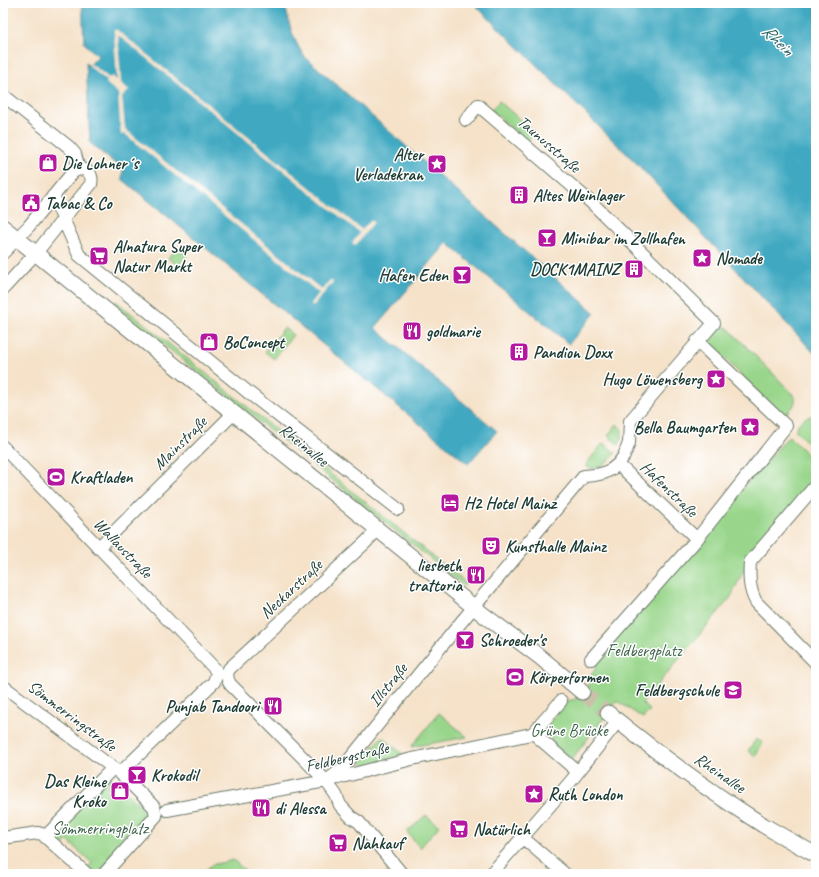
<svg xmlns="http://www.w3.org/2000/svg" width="819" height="877" font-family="Caveat,sans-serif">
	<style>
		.green { fill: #99d68b; stroke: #5c8a60 }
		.water { fill: #41a9c1; stroke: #30737a }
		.pier { fill: #f5e2c9 }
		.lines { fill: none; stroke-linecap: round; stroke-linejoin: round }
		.ferry { stroke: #2b6365; stroke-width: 1; stroke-dasharray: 5 4; stroke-linecap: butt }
		.major-tunnel { stroke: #cac1ab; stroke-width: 15; stroke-dasharray: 15 8; stroke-linecap: butt }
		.minor-casing { stroke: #6a7768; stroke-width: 14 }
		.major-casing { stroke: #6a7768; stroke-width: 17 }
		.minor { stroke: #fff; stroke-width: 12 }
		.major { stroke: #fff; stroke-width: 15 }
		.labels { text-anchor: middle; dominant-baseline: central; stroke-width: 3; stroke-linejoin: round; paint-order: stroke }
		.street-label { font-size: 17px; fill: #1f3d34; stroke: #fff }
		.poi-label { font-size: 17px; font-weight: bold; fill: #1f3d34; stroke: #fff; text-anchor: start }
		.park-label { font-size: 17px; fill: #3e634a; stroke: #fff }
		.water-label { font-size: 18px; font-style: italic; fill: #2b6365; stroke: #fff }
	</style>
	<rect width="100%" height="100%" fill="#fff"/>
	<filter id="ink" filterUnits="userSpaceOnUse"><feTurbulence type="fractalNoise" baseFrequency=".025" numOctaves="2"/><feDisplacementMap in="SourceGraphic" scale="8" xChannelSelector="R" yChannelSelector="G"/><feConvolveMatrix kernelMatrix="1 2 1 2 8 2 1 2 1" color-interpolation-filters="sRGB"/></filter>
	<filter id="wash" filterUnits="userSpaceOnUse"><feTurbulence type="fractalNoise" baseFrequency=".012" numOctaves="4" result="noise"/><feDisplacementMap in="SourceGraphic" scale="16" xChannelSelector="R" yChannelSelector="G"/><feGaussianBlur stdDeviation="0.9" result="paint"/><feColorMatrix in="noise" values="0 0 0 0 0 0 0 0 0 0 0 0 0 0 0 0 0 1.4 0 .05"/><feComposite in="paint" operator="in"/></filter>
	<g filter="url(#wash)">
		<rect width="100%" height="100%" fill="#f5e2c9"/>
		<path class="green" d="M 499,101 L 535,133 L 527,142 L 491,110 Z
			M 177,247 L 187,255 L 178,266 L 168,258 Z
			M 116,301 L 466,583 L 464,586 L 113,304 Z
			M 720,325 L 724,326 L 729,329 L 794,395 C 799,403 788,416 779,414 L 711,344 L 709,340 L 710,336 Z
			M 284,328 L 293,335 L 274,359 L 265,352 Z
			M 810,416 L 816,419 L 816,451 L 796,431 C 795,424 804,418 810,416 Z
			M 617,424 L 622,429 L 622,437 L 619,445 L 608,436 Z
			M 789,436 L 816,463 L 816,479 L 745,567 L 731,597 L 642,703 L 650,710 L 643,718 L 617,701 L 572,759 L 552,744 L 548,724 L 567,701 L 576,699 L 592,681 L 588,678 L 597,667 L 590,661 Z
			M 603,443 L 616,453 C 609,461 599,472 587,467 L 587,463 Z
			M 439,713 L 467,737 L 411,747 Z
			M 382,737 L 405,756 L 364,765 L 361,762 Z
			M 756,739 L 763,743 L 755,756 L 748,751 Z
			M 108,776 L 149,813 L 148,820 L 98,874 L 92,874 L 86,869 L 92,863 L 67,840 L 62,846 L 51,837 Z
			M 426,815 L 439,826 L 420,848 L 407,832 Z
			M 234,860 L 248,874 L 202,874 L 211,865 Z"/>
		<path class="water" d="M 82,3 L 285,3 C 289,25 292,37 304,56 L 595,313 L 569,344 L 447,243 L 375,328 L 497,431 L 468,464 L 122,179 L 123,170 L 90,143 L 86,63 L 89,66 L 98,56 L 84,43 Z
			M 473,3 L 816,3 L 816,355 L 638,165 Z"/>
		<path class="pier" d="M 114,30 L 117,30 L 362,230 L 371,220 L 374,222 L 355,246 L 352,243 L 360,233 L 118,35 L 121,83 L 129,90 L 123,97 L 122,96 L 125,129 L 322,290 L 330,280 L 333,282 L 313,306 L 311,304 L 319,293 L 125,134 L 121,135 L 118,93 L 106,83 L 107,81 L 89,66 L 91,64 L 109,78 L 112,76 L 117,80 Z"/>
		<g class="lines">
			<path class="ferry" d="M 809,3 L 816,10"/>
		</g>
	</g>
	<g filter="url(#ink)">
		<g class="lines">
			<path class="major-tunnel" d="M 582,692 L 608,713"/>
			<defs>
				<path id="minor" d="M 3,95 L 69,147 L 75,154 L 79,169
					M 53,196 L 79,255 L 249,393 L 398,509
					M 3,253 L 29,226 L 73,172 C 83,165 94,172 91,184 L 36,253 L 3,289
					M 3,447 L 215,669 L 217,673 L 214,682 L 120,773
					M 618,464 L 697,539
					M 816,485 L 750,562 C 749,577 749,589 756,602 L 816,663
					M 378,529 L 367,541 L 229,669 C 226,674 227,679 230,684 L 326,781 L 336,795 L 340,805 L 351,817 L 359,822 L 402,874
					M 98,548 L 234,413
					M 591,659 L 697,539 L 786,426 L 697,341
					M 3,686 L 120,773 L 154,807 L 156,816 L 104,874
					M 561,701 L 533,733 L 578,772
					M 326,781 L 340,771 L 462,621 L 584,476 L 595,475 L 604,473 L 612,469 L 618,464 L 624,456 L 629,443 L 630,421 L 714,323 L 593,204 L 478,105 L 466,120
					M 167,810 L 326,781 L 412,759 L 541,732
					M 45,837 L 113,768
					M 3,838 L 38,833 L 42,834 L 87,874
					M 523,838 L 565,874
					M 491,874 L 571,781 L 618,721"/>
				<path id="major" d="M 3,227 L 485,616 L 540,657 L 582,692
					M 608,713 C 657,753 709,791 763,825 C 780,835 798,845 816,855"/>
			</defs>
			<use href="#minor" class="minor-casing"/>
			<use href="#major" class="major-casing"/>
			<use href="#minor" class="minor"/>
			<use href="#major" class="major"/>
		</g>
	</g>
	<defs>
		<symbol id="shop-square" viewBox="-11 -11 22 22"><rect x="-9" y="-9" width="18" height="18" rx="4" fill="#b5179e" stroke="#fff"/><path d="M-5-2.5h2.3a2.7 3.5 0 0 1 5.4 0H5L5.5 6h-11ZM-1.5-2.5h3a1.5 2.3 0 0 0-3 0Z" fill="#fff"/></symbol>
		<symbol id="sight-square" viewBox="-11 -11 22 22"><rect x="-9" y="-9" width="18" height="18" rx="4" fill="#b5179e" stroke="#fff"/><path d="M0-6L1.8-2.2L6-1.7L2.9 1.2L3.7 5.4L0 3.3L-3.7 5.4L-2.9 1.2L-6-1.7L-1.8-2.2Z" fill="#fff"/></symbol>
		<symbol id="building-square" viewBox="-11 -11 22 22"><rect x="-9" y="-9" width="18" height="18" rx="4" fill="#b5179e" stroke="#fff"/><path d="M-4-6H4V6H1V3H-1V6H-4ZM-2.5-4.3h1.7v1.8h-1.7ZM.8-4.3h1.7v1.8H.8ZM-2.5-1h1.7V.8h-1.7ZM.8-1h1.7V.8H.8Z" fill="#fff"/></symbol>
		<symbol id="civic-square" viewBox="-11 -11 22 22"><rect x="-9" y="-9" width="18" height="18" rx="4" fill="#b5179e" stroke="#fff"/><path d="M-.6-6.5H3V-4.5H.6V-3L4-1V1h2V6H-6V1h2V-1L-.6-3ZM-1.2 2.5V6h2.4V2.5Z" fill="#fff"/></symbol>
		<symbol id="bar-square" viewBox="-11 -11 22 22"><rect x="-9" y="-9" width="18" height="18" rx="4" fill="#b5179e" stroke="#fff"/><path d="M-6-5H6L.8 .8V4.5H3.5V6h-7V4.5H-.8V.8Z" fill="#fff"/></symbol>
		<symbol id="supermarket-square" viewBox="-11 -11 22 22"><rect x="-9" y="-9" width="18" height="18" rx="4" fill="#b5179e" stroke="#fff"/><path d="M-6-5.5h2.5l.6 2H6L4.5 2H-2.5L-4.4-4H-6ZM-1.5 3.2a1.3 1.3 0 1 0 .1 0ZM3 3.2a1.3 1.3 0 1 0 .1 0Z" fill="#fff"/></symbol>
		<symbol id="restaurant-square" viewBox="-11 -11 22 22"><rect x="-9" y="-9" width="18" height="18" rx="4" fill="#b5179e" stroke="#fff"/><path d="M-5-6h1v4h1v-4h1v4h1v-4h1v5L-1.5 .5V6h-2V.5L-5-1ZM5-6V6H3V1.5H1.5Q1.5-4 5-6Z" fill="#fff"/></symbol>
		<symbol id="stadium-square" viewBox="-11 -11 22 22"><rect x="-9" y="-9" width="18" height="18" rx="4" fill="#b5179e" stroke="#fff"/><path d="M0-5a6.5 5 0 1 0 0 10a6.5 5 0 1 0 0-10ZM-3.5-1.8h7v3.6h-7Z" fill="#fff"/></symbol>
		<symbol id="hotel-square" viewBox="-11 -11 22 22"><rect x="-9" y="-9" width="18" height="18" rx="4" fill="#b5179e" stroke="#fff"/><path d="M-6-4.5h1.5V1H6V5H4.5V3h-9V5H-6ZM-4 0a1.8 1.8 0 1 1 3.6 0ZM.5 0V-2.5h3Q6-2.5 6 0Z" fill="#fff"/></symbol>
		<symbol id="theatre-square" viewBox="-11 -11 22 22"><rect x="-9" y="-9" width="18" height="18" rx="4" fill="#b5179e" stroke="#fff"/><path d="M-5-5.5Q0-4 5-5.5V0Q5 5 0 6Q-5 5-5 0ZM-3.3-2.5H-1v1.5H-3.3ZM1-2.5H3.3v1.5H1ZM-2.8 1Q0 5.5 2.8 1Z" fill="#fff"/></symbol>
		<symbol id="school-square" viewBox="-11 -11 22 22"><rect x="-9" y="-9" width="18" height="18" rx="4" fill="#b5179e" stroke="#fff"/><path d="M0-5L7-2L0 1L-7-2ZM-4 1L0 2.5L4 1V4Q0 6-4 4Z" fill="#fff"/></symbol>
	</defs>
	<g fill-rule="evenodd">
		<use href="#shop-square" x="37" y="152" width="22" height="22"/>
		<use href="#sight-square" x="426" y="153" width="22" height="22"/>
		<use href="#building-square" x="508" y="184" width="22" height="22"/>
		<use href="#civic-square" x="20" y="192" width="22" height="22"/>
		<use href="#bar-square" x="536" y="227" width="22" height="22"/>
		<use href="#supermarket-square" x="88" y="245" width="22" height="22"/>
		<use href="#sight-square" x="691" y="247" width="22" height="22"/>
		<use href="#building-square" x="623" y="258" width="22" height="22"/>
		<use href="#bar-square" x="451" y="264" width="22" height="22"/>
		<use href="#restaurant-square" x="401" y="320" width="22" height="22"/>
		<use href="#shop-square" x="198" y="331" width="22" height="22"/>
		<use href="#building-square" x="508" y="341" width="22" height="22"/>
		<use href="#sight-square" x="705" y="368" width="22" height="22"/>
		<use href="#sight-square" x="739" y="416" width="22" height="22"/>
		<use href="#stadium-square" x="45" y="466" width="22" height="22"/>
		<use href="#hotel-square" x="439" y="492" width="22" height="22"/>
		<use href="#theatre-square" x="480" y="535" width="22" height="22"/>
		<use href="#restaurant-square" x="465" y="564" width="22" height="22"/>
		<use href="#bar-square" x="454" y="629" width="22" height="22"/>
		<use href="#stadium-square" x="504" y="666" width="22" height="22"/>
		<use href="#school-square" x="722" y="679" width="22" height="22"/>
		<use href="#restaurant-square" x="262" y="695" width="22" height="22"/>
		<use href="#bar-square" x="126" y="764" width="22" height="22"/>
		<use href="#shop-square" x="109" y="780" width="22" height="22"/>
		<use href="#sight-square" x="523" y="783" width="22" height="22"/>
		<use href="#restaurant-square" x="250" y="797" width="22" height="22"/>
		<use href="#supermarket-square" x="448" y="818" width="22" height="22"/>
		<use href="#supermarket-square" x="327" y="832" width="22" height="22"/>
	</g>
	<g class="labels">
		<g class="street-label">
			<text transform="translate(549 144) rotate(41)">Taunusstraße</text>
			<text transform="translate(180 443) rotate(-45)">Mainstraße</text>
			<text transform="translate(304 445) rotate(39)">Rheinallee</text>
			<text transform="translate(669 489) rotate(44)">Hafenstraße</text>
			<text transform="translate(123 548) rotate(46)">Wallaustraße</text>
			<text transform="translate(291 589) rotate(-43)">Neckarstraße</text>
			<text transform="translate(388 685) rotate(-51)">Illstraße</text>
			<text transform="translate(72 716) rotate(37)">Sömmerringstraße</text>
			<text transform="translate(347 757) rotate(-13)">Feldbergstraße</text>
			<text transform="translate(720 773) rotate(34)">Rheinallee</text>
		</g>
		<g class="poi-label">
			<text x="423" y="154" text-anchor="end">Alter<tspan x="423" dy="20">Verladekran</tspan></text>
			<text x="62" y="163">Die Lohner´s</text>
			<text x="533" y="195">Altes Weinlager</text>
			<text x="45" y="203">Tabac &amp; Co</text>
			<text x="561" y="238">Minibar im Zollhafen</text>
			<text x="113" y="246">Alnatura Super<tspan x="113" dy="20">Natur Markt</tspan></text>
			<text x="716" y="258">Nomade</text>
			<text x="620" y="269" text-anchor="end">DOCK1MAINZ</text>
			<text x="448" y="275" text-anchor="end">Hafen Eden</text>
			<text x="426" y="331">goldmarie</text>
			<text x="223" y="342">BoConcept</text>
			<text x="533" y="352">Pandion Doxx</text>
			<text x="702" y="379" text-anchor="end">Hugo Löwensberg</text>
			<text x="736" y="427" text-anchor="end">Bella Baumgarten</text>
			<text x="70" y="477">Kraftladen</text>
			<text x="464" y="503">H2 Hotel Mainz</text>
			<text x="505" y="546">Kunsthalle Mainz</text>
			<text x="462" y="565" text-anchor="end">liesbeth<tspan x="462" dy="20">trattoria</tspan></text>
			<text x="479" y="640">Schroeder's</text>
			<text x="529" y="677">Körperformen</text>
			<text x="719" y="690" text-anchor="end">Feldbergschule</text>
			<text x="259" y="706" text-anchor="end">Punjab Tandoori</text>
			<text x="151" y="775">Krokodil</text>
			<text x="106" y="781" text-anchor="end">Das Kleine<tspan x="106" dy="20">Kroko</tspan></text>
			<text x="548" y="794">Ruth London</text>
			<text x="275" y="808">di Alessa</text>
			<text x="473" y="829">Natürlich</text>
			<text x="352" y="843">Nahkauf</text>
		</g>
		<g class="park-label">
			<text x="644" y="650">Feldbergplatz</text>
			<text x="569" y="730">Grüne Brücke</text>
			<text x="100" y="828">Sömmerringplatz</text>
		</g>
		<g class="water-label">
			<text transform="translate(778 40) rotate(44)">Rhein</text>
		</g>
	</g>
	<rect width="819" height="877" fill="none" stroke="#fff" stroke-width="16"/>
</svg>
